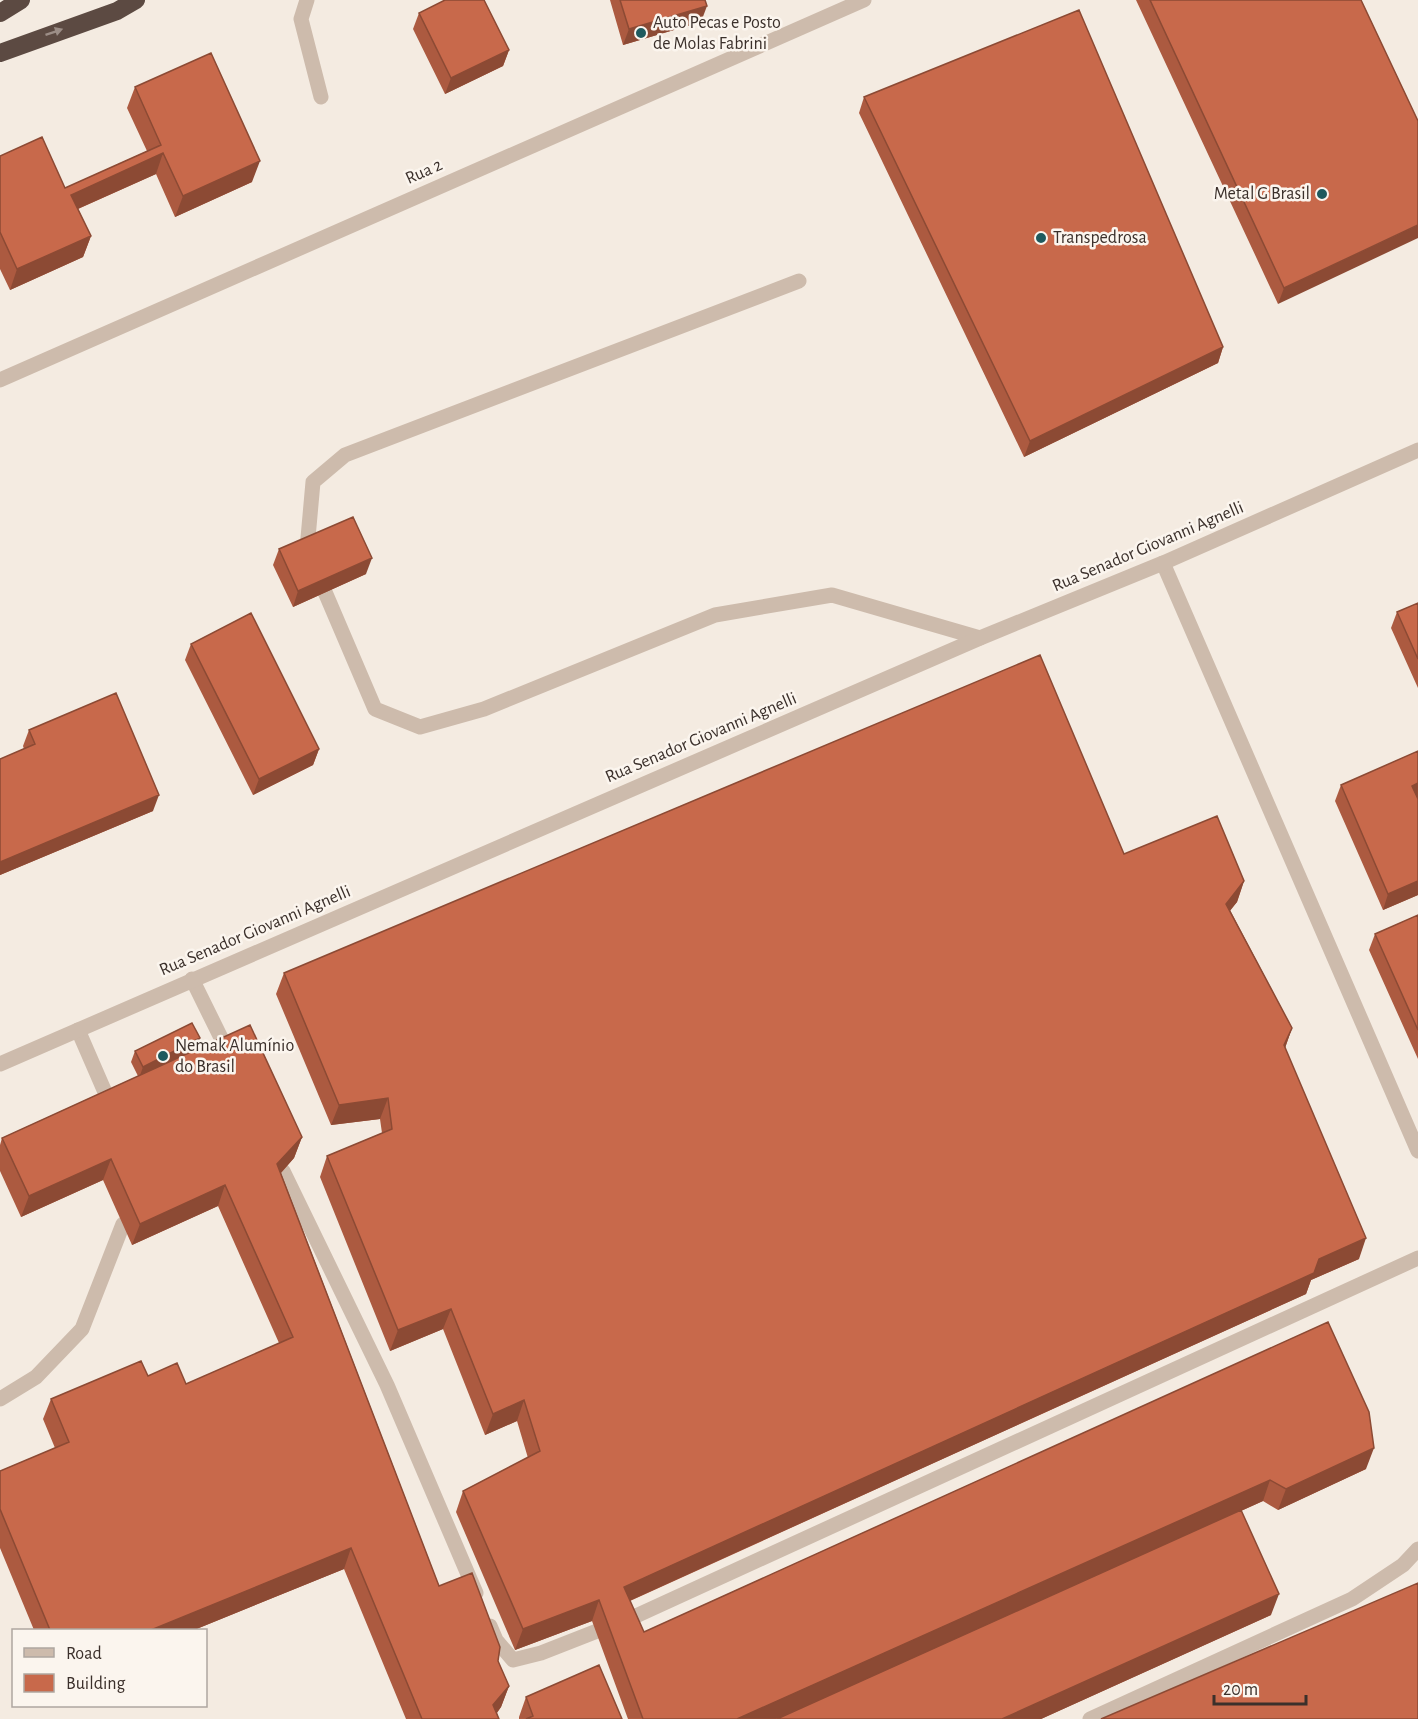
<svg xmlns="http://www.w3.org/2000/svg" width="1418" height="1719" font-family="'Alegreya Sans',sans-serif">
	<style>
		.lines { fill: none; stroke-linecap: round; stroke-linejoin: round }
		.lane { stroke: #cdbbac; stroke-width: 15 }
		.street { stroke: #cdbbac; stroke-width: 15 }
		.highway { stroke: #5c4a42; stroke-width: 18 }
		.wall { fill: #ac5a40 }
		.shaded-wall { fill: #8c4a34 }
		.building { fill: #c8694b; stroke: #8c4a34; stroke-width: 1.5 }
		.oneway { fill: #9c8e87 }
		.poi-dot { fill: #1f5a5e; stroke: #fbf5ee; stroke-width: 2 }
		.labels { text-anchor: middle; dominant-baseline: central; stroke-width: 5; stroke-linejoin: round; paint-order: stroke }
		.poi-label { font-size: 18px; fill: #3b302b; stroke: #fbf5ee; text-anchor: start }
		.street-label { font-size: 18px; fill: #3b302b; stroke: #fbf5ee }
	</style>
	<rect width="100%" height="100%" fill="#f4ebe1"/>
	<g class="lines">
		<path class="lane" d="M 307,0 L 301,19 L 321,97
			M 0,380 L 864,0
			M 307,549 L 313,482 L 345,455 L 799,281
			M 1163,563 L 1418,1151
			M 325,592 L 375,709 L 420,727 L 484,709 L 715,615 L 832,595 L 980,638
			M 192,979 L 228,1052
			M 78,1030 L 111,1106
			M 283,1171 L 387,1385 L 476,1593
			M 0,1399 L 36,1377 L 82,1329 L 123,1224
			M 490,1626 L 496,1640 L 513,1660 L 541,1653 L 638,1615 L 1418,1258
			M 1090,1719 L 1352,1599 L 1403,1565 L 1418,1549"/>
		<path class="street" d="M 0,1064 L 980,638 L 1163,563 L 1418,450"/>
		<path class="highway" d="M 0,13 L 21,0
			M 0,53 L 117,11 L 136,0"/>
	</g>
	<path class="wall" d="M 610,0 L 705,0 L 701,22 L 623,45 Z
		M 1136,0 L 1361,0 L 1418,121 L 1278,304 Z
		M 419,13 L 509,50 L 503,66 L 445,94 L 413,29 Z
		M 135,87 L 252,182 L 175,217 L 156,174 L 78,209 L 91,236 L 83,257 L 10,290 L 0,269 L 0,156 L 65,188 L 147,151 L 127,108 Z
		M 864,97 L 1223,347 L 1218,363 L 1024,457 L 859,113 Z
		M 279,549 L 366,574 L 293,607 L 273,565 Z
		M 1418,603 L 1418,688 L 1391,628 L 1397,612 Z
		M 191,644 L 319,749 L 313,765 L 253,795 L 185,660 Z
		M 29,730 L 153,811 L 0,875 L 0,759 L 24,749 L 23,746 Z
		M 1418,751 L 1418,797 L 1417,797 L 1418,895 L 1383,910 L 1335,801 L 1341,785 Z
		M 1124,854 L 1244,881 L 1237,902 L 1230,910 L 1292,1028 L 1285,1048 L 1359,1259 L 1311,1280 L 1306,1294 L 630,1601 L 644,1632 L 1328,1322 L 1366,1469 L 1278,1510 L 1263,1501 L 1241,1511 L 1271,1615 L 1041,1719 L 628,1719 L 592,1621 L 515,1650 L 456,1512 L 463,1491 L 528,1458 L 517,1421 L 485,1435 L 443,1329 L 390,1351 L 320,1177 L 327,1156 L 382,1133 L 380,1119 L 331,1125 L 276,994 L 284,973 Z
		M 1418,915 L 1418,1059 L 1369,950 L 1375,934 Z
		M 200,1038 L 196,1049 L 302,1137 L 294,1158 L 281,1173 L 439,1586 L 498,1661 L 509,1686 L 501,1707 L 497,1713 L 499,1719 L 406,1719 L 344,1569 L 194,1630 L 34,1630 L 0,1548 L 0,1471 L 55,1448 L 43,1419 L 51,1399 L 148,1376 L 186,1384 L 279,1343 L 218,1206 L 132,1245 L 103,1180 L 21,1217 L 0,1171 L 0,1145 L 2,1138 L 138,1076 L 131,1062 L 135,1051 Z
		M 526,1697 L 622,1719 L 519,1719 L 519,1717 Z"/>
	<path class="shaded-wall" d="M 707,6 L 701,22 L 623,45 L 629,29 Z
		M 509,50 L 503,66 L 445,94 L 451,78 Z
		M 163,153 L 156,174 L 64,215 L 71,195 Z
		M 260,161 L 252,182 L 175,217 L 183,196 Z
		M 1418,225 L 1418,238 L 1278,304 L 1284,288 Z
		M 91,236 L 83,257 L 10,290 L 17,269 Z
		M 1223,347 L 1218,363 L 1024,457 L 1030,441 Z
		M 372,558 L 366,574 L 293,607 L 298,591 Z
		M 319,749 L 313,765 L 253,795 L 259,779 Z
		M 1418,783 L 1418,797 L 1406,802 L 1412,786 Z
		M 159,795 L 153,811 L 0,875 L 0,862 Z
		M 1244,881 L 1237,902 L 1219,925 L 1226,904 Z
		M 1418,881 L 1418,895 L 1383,910 L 1388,894 Z
		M 1292,1028 L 1285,1048 L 1284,1045 Z
		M 200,1038 L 196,1049 L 139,1078 L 143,1067 Z
		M 388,1098 L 380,1119 L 331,1125 L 339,1105 Z
		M 302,1137 L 294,1158 L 270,1185 L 277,1164 Z
		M 111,1159 L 103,1180 L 21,1217 L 29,1196 Z
		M 225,1185 L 218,1206 L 132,1245 L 140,1224 Z
		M 1366,1238 L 1359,1259 L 1311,1280 L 1306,1294 L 616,1607 L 624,1587 L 1319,1259 Z
		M 451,1309 L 443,1329 L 390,1351 L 398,1330 Z
		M 524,1400 L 517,1421 L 485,1435 L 493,1414 Z
		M 1374,1448 L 1366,1469 L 1278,1510 L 1286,1489 Z
		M 1270,1480 L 1263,1501 L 776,1719 L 737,1719 Z
		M 351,1548 L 344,1569 L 194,1630 L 151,1630 Z
		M 1279,1594 L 1271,1615 L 1041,1719 L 1002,1719 Z
		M 599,1600 L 592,1621 L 515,1650 L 523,1629 Z
		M 509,1686 L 501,1707 L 492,1719 L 493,1705 Z"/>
	<path class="building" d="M 445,0 L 484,0 L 509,50 L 451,78 L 419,13 Z
		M 620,0 L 705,0 L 707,6 L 629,29 Z
		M 1150,0 L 1361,0 L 1418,121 L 1418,225 L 1284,288 Z
		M 1079,10 L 1223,347 L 1030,441 L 864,97 Z
		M 211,53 L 260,161 L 183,196 L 163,153 L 71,195 L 91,236 L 17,269 L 0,232 L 0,156 L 42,137 L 65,188 L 161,145 L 135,87 Z
		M 353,517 L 372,558 L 298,591 L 279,549 Z
		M 1418,603 L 1418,659 L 1397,612 Z
		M 251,613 L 319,749 L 259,779 L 191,644 Z
		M 1040,655 L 1124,854 L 1217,816 L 1244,881 L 1226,904 L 1292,1028 L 1284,1045 L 1366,1238 L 1319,1259 L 1314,1273 L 624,1587 L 644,1632 L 1328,1322 L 1369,1412 L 1374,1448 L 1286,1489 L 1270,1480 L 737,1719 L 643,1719 L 599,1600 L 523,1629 L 463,1491 L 540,1451 L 524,1400 L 493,1414 L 451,1309 L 398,1330 L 327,1156 L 392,1129 L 388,1098 L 339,1105 L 284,973 Z
		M 116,693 L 159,795 L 0,862 L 0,759 L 35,744 L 29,730 Z
		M 1418,751 L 1418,783 L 1412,786 L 1418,799 L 1418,881 L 1388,894 L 1341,785 Z
		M 1418,915 L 1418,1030 L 1375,934 Z
		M 192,1023 L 200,1038 L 143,1067 L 135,1051 Z
		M 250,1025 L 302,1137 L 277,1164 L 439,1586 L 472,1573 L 500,1647 L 498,1661 L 509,1686 L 493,1705 L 499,1719 L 422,1719 L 351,1548 L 151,1630 L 50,1630 L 0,1509 L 0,1471 L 69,1442 L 51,1399 L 141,1361 L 148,1376 L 177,1363 L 186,1384 L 293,1337 L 225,1185 L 140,1224 L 111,1159 L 29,1196 L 2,1138 Z
		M 1241,1510 L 1279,1594 L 1002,1719 L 777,1719 Z
		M 1418,1583 L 1418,1719 L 1101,1719 Z
		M 599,1665 L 622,1719 L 526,1719 L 533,1716 L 526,1697 Z"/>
	<defs><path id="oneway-solid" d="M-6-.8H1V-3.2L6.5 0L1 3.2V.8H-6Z" transform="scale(1.5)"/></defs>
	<use class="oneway" href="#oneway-solid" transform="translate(54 32) rotate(-19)"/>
	<g class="poi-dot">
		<circle cx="641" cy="33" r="6"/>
		<circle cx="1322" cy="194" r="6"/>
		<circle cx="1041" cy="238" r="6"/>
		<circle cx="163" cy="1056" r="6"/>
	</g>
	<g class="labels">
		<g class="poi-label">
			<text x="653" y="23">Auto Pecas e Posto<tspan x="653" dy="21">de Molas Fabrini</tspan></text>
			<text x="1310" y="194" text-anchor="end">Metal G Brasil</text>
			<text x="1053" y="238">Transpedrosa</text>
			<text x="175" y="1046">Nemak Alumínio<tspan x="175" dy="21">do Brasil</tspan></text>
		</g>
		<g class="street-label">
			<text transform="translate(424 172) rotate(-24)">Rua 2</text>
			<text transform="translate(1148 547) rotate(-23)">Rua Senador Giovanni Agnelli</text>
			<text transform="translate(701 738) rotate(-23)">Rua Senador Giovanni Agnelli</text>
			<text transform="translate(255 931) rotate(-23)">Rua Senador Giovanni Agnelli</text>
		</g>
	</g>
	<rect x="12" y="1629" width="195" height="78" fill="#fbf5ee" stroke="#aea6a0" stroke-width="1.5"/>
	<rect x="24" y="1648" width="30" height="9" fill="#cdbbac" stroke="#aea6a0" stroke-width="1.5"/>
	<text x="66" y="1659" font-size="18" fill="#3b302b">Road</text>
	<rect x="24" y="1674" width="30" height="18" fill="#c8694b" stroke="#aea6a0" stroke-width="1.5"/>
	<text x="66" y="1689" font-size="18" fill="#3b302b">Building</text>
	<path d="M1214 1695v9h92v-9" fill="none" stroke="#3b302b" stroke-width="3"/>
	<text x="1223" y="1695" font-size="18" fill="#3b302b" stroke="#fbf5ee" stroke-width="4.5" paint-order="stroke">20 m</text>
</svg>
